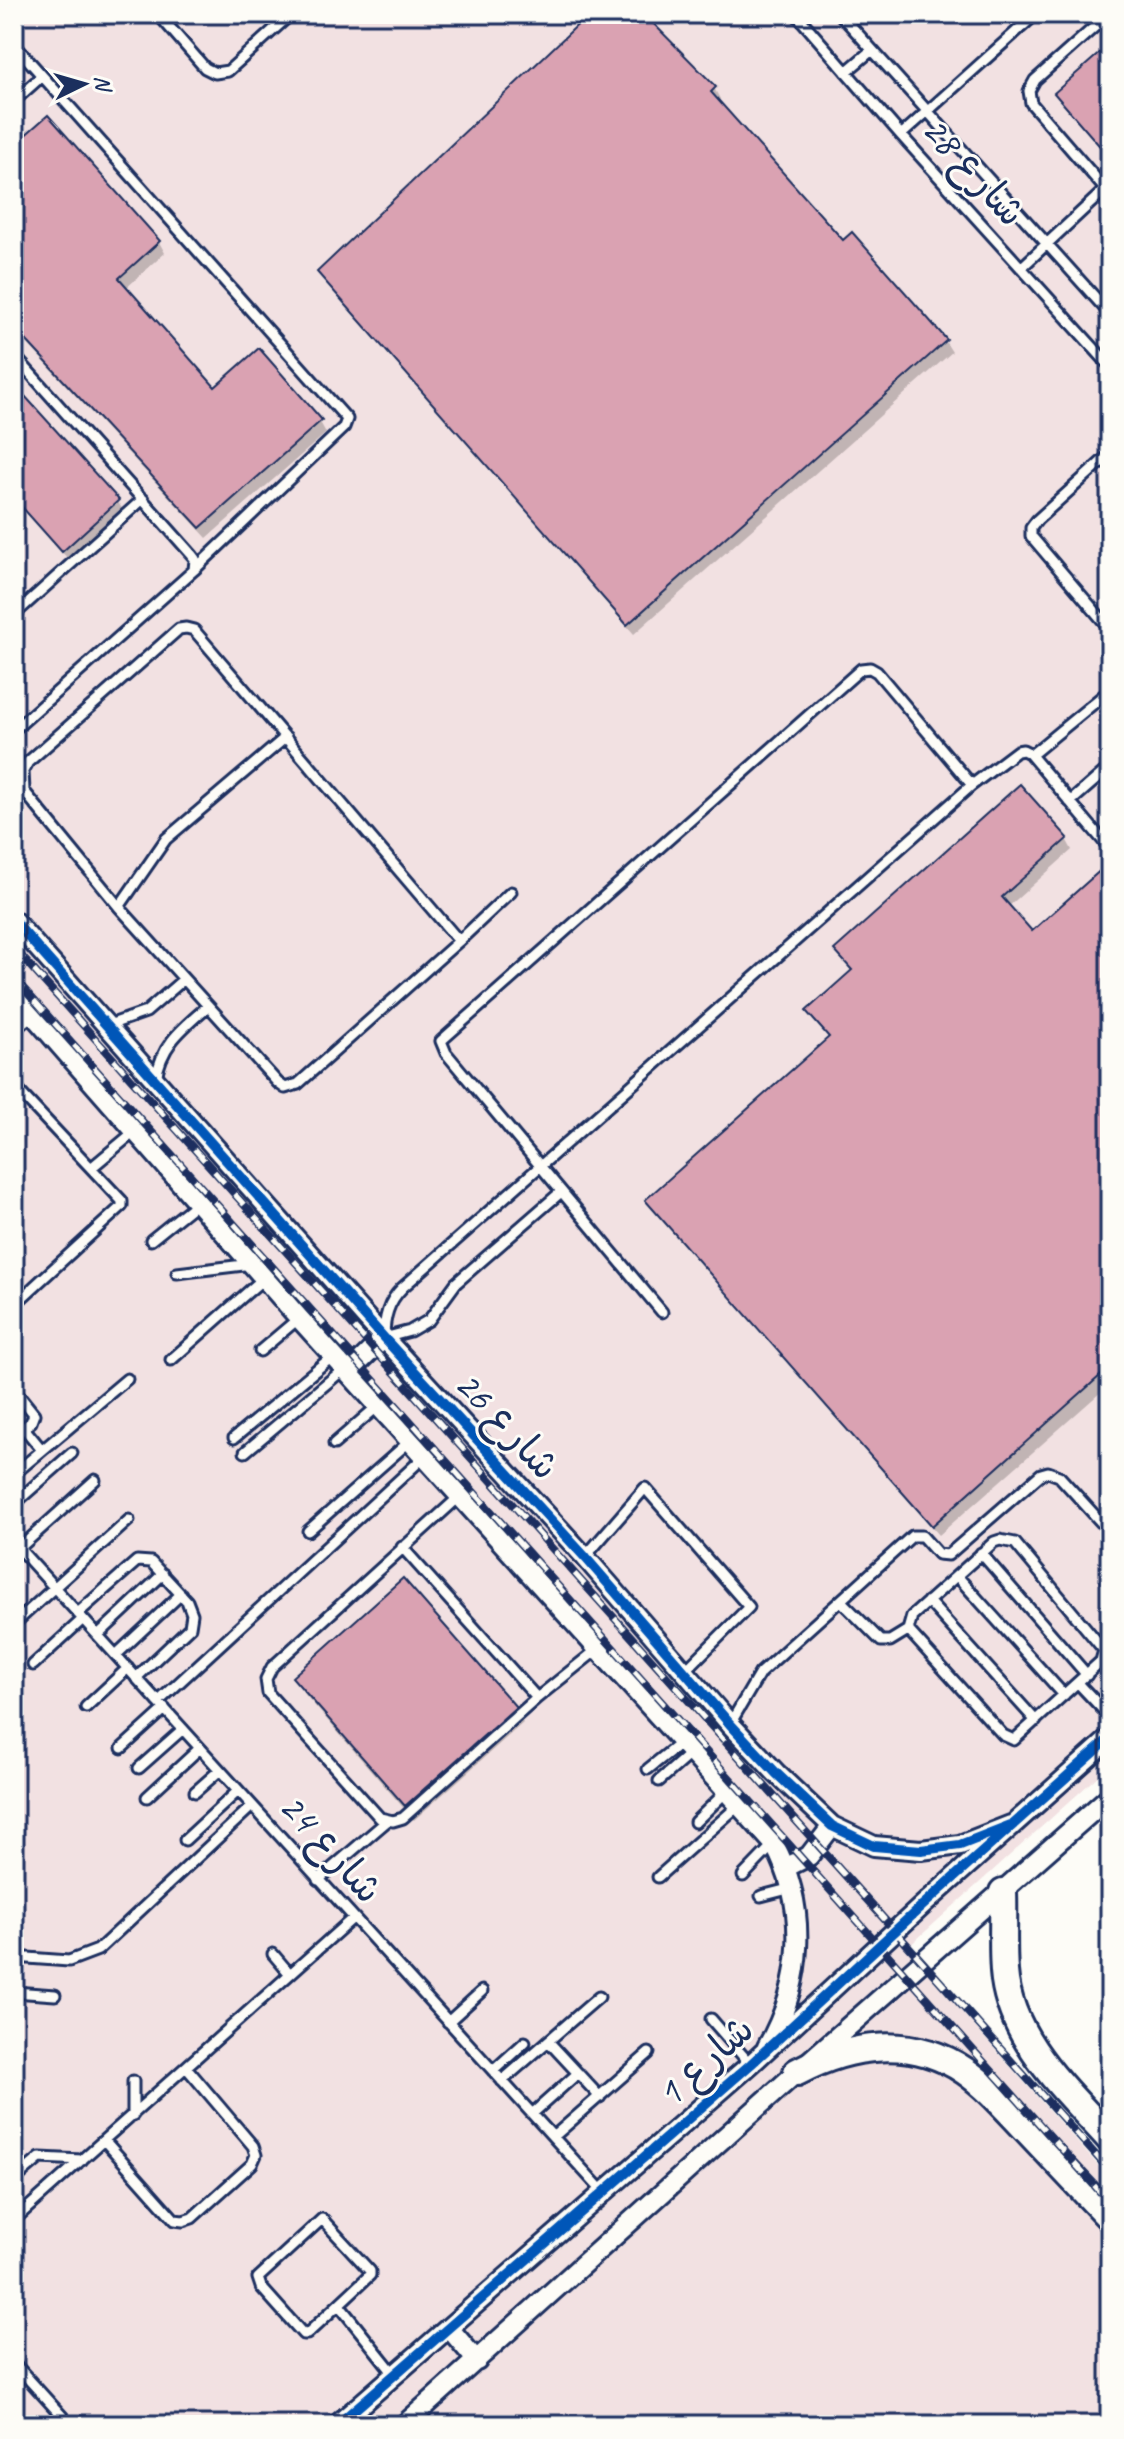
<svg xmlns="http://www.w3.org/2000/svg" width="1124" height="2439" font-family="Caveat,'Playpen Sans Arabic',sans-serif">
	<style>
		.built { fill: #f2e1e2 }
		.shadow { fill: #0003 }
		.building { fill: #daa2b2; stroke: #1b2f5e; stroke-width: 2 }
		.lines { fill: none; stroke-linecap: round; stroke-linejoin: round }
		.service-casing { stroke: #1b2f5e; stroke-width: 15 }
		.minor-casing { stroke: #1b2f5e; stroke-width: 24 }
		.secondary-casing { stroke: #1b2f5e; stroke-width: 32 }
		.service { stroke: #fdfcf7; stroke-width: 9 }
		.minor { stroke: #fdfcf7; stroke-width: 18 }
		.secondary { stroke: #fdfcf7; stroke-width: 26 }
		.rail-casing { stroke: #1b2f5e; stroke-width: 8 }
		.rail { stroke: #fdfcf7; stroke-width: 5; stroke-dasharray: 15; stroke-linecap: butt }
		.cycleway-casing { stroke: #fdfcf7; stroke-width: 15 }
		.cycleway { stroke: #0057b8; stroke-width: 10 }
		.labels { text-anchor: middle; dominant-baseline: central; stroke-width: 6; stroke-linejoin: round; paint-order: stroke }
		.street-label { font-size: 40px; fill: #1b2f5e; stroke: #fdfcf7 }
	</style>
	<rect width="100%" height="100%" fill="#fdfcf7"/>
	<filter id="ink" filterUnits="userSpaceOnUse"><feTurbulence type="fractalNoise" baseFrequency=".0125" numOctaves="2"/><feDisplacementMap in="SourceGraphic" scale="16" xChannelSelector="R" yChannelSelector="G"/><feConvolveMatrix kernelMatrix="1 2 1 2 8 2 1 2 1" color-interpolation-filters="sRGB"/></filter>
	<g filter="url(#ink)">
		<path class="built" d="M 14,14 L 1110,14 L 1110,1765 L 906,1949 L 1110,2179 L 1110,2425 L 14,2425 Z"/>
		<path class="shadow" d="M 591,14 L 641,14 L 714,88 L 720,99 L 718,102 L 843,243 L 851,235 L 945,341 L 952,352 L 634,634 L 326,283 L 320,272 Z
			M 1110,47 L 1110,159 L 1063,104 L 1056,93 Z
			M 48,118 L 159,242 L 165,253 L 125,289 L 215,390 L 320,422 L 326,433 L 207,538 L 14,329 L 14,148 Z
			M 14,387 L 118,502 L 124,512 L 70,561 L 14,500 Z
			M 1066,839 L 1072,850 L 1008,907 L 1032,934 L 1110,879 L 1110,1384 L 939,1535 L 654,1211 L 648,1200 L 829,1039 L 808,1011 L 852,972 L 837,950 Z
			M 294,1677 L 514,1708 L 523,1723 L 414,1820 L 303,1692 Z"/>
		<path class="building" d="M 589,14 L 644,14 L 716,87 L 711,92 L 843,240 L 852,232 L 947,340 L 627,625 L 317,272 Z
			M 1110,44 L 1110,158 L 1054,93 Z
			M 48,115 L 160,241 L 119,278 L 215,387 L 259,348 L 322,420 L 200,528 L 14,327 L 14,145 Z
			M 14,384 L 119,500 L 62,552 L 14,498 Z
			M 1020,784 L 1068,838 L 1002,897 L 1032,931 L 1103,868 L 1110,876 L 1110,1367 L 932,1526 L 645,1200 L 829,1037 L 806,1011 L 852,970 L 834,950 Z
			M 403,1578 L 516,1707 L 405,1806 L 292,1677 Z"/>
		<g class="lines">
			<defs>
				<path id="service" d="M 158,14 L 205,68 L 215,73 L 228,71 L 291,14
					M 796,14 L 901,135 L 1110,366
					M 840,14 L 1110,314
					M 14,44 L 347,419 L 344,427 L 194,570 L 14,730
					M 846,72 L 872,50
					M 14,101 L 42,76
					M 901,135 L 1036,14
					M 1105,189 L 1031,103 L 1029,91 L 1035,80 L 1109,14
					M 1022,267 L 1110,185
					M 14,355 L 192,555 L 195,559 L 194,570
					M 1110,454 L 1037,520 L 1031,528 L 1031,536 L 1110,629
					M 14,615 L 143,499
					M 1031,755 L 1110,690
					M 1070,802 L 1110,767
					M 119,907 L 166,839 L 286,737
					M 459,941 L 298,1084 L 285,1088 L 278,1083 L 119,907 L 24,791 L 23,771 L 28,762 L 179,629 L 186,628 L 194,630 L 459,941 L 511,892
					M 106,1026 L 146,1012 L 184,979
					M 14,1030 L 33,1014
					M 156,1079 C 161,1044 183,1028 208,1006
					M 14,1086 L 122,1201 L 122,1206 L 14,1305
					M 91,1168 L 134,1132
					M 561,1192 L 456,1283 L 429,1320 L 410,1331 L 384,1338 C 384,1318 388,1302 402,1288 L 972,785 L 1017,751 L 1023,750 L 1029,753 L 1110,849
					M 151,1240 L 197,1203
					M 177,1273 L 252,1264
					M 662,1312 L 446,1053 L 441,1041 L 861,669 L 870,668 L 877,672 L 972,785
					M 260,1351 L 299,1318
					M 171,1360 L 264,1278
					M 14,1389 L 34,1414 L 31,1422 L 14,1436
					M 24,1428 L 42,1450
					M 234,1438 L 333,1356
					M 334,1444 L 379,1405
					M 245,1452 L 345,1368
					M 14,1474 L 127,1379
					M 459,1497 L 272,1667 L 266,1679 L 268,1693 L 380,1818 L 393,1821 L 403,1818 L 537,1698 L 599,1648
					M 14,1504 L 72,1453
					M 308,1531 L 410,1441
					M 1000,1540 L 1015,1543 L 1104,1650 L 1101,1661 L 1014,1740 L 1003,1735 L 908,1630 L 912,1616 L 994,1542 Z
					M 14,1543 L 604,2193
					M 402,1547 L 537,1698
					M 14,1553 L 95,1480
					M 981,1553 L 1087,1675
					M 585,1557 L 645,1488 L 749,1607 L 685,1671
					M 957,1576 L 1064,1695
					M 841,1601 L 881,1641 L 890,1641 L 908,1630
					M 928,1601 L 1036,1721
					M 78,1613 L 137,1561 L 151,1562 L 187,1601 L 192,1614 L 190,1627 L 136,1678
					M 14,1624 L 129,1520
					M 98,1635 L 163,1574
					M 116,1655 L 181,1594
					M 33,1665 L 83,1619
					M 1078,1683 L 1110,1717
					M 158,1702 L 424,1457
					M 86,1707 L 128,1668
					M 730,1724 L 760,1673 L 912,1536 L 922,1536 L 938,1554 L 948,1555 L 1041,1474 L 1048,1472 L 1059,1476 L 1110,1532
					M 122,1748 L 165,1709
					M 139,1768 L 183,1729
					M 648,1769 L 683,1741
					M 659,1781 L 692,1752
					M 195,1792 L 220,1770
					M 147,1797 L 200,1748
					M 695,1822 L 727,1791
					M 185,1840 L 238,1791
					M 743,1876 L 774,1844
					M 658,1877 L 739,1805
					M 318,1880 L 387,1821
					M 761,1896 L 792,1888
					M 273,1954 L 290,1974
					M 14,1957 L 69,1961 L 98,1950 L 252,1806
					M 14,1992 L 55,1995
					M 711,2019 L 750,2064
					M 448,2022 L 482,1991
					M 548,2041 L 600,2097
					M 493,2071 L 525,2042
					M 502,2081 L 599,1997
					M 532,2114 L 578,2073
					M 133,2115 L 133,2081
					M 553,2137 L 649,2053
					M 104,2140 L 175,2220 L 183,2221 L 192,2218 L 252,2164 L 256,2155 L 253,2146 L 186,2067
					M 14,2180 L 40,2158 L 82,2160
					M 322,2219 L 370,2271 L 370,2275 L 307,2334 L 303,2334 L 261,2287 L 258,2278 Z
					M 14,2220 L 353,1918
					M 339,2305 L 395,2375
					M 14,2363 L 70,2425"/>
				<path id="minor" d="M 14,921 L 384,1338 L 585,1557 L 730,1724 L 776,1773 L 832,1826 L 874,1846 L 921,1850 L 960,1845 L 1011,1825
					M 14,993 L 299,1318 L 774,1844 C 809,1909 803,1984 767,2047
					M 349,1372 L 384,1338
					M 787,1867 L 809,1856 L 832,1826
					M 449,2328 L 477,2361
					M 337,2425 L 751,2064 L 922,1906 L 1110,1738
					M 404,2425 L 797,2072 L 1110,1796"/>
				<path id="secondary" d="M 1003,1892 C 1004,1918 1002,1945 1004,1971 C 1009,2040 1067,2091 1110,2139
					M 797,2072 C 850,2044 912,2035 965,2071 C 988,2087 1007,2109 1026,2129 C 1054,2159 1082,2188 1110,2218"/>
			</defs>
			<use href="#service" class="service-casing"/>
			<use href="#minor" class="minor-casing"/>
			<use href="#secondary" class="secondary-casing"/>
			<use href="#service" class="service"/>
			<use href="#minor" class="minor"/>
			<use href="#secondary" class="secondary"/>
			<defs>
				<path id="rail" d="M 14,948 L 1110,2171
					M 14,978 L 1110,2203"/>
			</defs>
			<use href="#rail" class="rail-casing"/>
			<use href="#rail" class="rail"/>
			<defs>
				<path id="cycleway" d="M 14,921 L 384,1338 L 585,1557 L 730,1724 L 776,1773 L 832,1826 L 874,1846 L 921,1850 L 960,1845 L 1011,1825
					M 337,2425 L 751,2064 L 922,1906 L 1110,1738"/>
			</defs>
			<use href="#cycleway" class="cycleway-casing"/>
			<use href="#cycleway" class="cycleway"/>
		</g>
	</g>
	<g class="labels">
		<g class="street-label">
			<text transform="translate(974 171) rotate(48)">شارع 28</text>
			<text transform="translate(507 1425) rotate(47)">شارع 26</text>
			<text transform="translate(331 1848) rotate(48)">شارع 24</text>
			<text transform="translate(705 2061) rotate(-42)">شارع 1</text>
		</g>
	</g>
	<rect width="1124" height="2439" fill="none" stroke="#fdfcf7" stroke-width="48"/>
	<rect x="24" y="24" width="1076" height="2391" fill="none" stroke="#1b2f5e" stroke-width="3" filter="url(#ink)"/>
	<g transform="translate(84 84) rotate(85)" stroke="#fdfcf7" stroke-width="6" paint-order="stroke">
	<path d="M0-6L14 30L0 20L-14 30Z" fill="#1b2f5e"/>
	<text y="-12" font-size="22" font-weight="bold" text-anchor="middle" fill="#1b2f5e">N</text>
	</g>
</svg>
